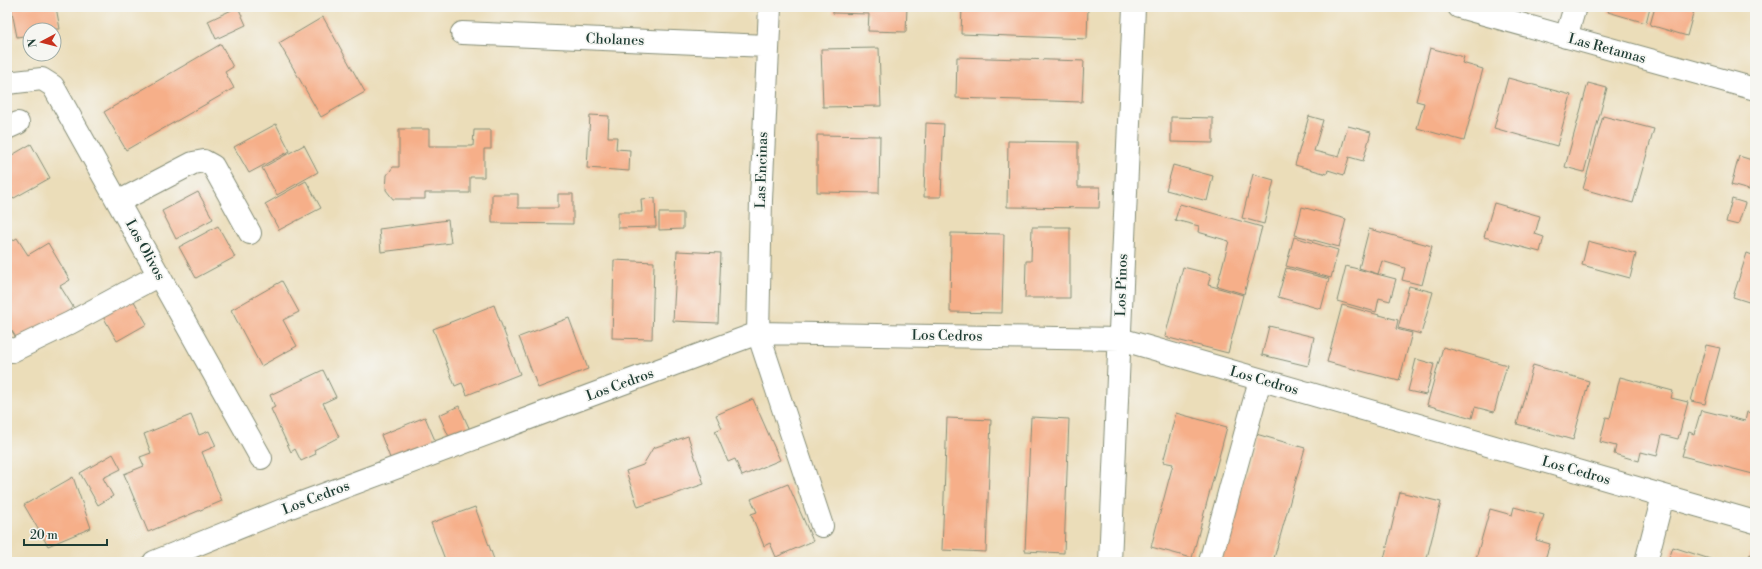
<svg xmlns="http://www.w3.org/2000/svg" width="1762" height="569" font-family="'Libre Bodoni',serif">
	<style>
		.building { fill: #f6af89 }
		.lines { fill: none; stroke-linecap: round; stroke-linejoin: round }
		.minor-casing { stroke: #858d76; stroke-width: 24 }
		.minor { stroke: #fff; stroke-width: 22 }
		.labels { text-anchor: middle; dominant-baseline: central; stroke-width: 3.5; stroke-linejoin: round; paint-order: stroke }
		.street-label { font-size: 14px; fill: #1f3d34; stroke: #f6f6f2 }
	</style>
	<rect width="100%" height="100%" fill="#f6f6f2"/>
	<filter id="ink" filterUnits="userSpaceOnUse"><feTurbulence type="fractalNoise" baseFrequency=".025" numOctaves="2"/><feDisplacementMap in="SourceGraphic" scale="8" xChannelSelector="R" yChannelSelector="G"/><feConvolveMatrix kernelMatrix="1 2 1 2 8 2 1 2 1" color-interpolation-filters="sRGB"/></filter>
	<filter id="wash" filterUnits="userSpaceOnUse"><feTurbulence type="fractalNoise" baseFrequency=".012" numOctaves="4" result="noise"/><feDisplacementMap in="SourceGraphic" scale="16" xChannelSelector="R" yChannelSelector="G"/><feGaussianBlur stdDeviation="0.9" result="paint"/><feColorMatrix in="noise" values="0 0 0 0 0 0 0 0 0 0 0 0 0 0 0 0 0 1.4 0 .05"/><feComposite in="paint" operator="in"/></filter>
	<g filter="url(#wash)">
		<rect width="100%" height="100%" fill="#ebddb9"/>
		<g id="blocks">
			<path class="building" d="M 11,7 L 56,7 L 60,29 L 30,30 L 30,35 L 17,37 Z
				M 238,7 L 246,25 L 216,39 L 208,21 Z
				M 833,7 L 907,7 L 906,32 L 868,31 L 869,14 L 833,13 Z
				M 962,7 L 1088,7 L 1087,39 L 961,34 Z
				M 1610,7 L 1650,7 L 1646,23 L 1608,12 Z
				M 1655,7 L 1695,7 L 1687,36 L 1650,25 Z
				M 323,17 L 365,92 L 321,117 L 279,43 Z
				M 221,44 L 233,67 L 225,72 L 234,88 L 126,150 L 104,112 Z
				M 879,48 L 881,106 L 823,107 L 821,49 Z
				M 1430,48 L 1464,57 L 1462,63 L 1483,69 L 1464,141 L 1417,128 L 1424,103 L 1416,101 Z
				M 957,57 L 1084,61 L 1082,102 L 956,98 Z
				M 1508,78 L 1571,95 L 1557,146 L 1494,128 Z
				M 1588,83 L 1607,88 L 1584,172 L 1565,167 Z
				M 590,115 L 609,116 L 608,137 L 617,137 L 616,149 L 630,150 L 629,171 L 587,168 Z
				M 1309,116 L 1323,120 L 1314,151 L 1339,157 L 1348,126 L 1371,132 L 1363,161 L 1349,157 L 1344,175 L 1328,170 L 1327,174 L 1295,165 Z
				M 1603,116 L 1654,129 L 1633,203 L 1583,189 Z
				M 1171,117 L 1213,118 L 1213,143 L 1171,142 Z
				M 926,123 L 944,124 L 941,197 L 924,197 Z
				M 276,124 L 290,151 L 249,173 L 234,147 Z
				M 399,129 L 429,129 L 429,146 L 473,146 L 474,130 L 491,130 L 491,149 L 484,149 L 484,177 L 470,177 L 470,193 L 425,193 L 425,199 L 393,199 L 386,190 L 387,175 L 393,167 L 399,167 Z
				M 817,135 L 880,136 L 879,193 L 817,192 Z
				M 1008,141 L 1078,142 L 1078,187 L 1100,187 L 1099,208 L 1007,207 Z
				M 31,144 L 50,178 L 7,202 L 7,158 Z
				M 304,145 L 318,172 L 277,195 L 262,168 Z
				M 1739,156 L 1755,161 L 1755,169 L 1749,190 L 1731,185 Z
				M 1173,165 L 1213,176 L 1207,201 L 1166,190 Z
				M 1253,174 L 1274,180 L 1264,224 L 1242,218 Z
				M 306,181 L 321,208 L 279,230 L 265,204 Z
				M 198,192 L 213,219 L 176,239 L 162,211 Z
				M 492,194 L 518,194 L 518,208 L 558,208 L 558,194 L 573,194 L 573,224 L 492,223 Z
				M 655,198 L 656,227 L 618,228 L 618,212 L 642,212 L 641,199 Z
				M 1732,199 L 1745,203 L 1738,225 L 1726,222 Z
				M 1494,203 L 1540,216 L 1535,234 L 1544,237 L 1540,252 L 1484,237 Z
				M 1180,204 L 1262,227 L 1244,294 L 1217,286 L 1229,241 L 1198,232 L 1199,226 L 1175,220 Z
				M 1302,207 L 1346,219 L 1339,247 L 1295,235 Z
				M 659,213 L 683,213 L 683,229 L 659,230 Z
				M 448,220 L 451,243 L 381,252 L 379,229 Z
				M 218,226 L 235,257 L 196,278 L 179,247 Z
				M 1032,227 L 1070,227 L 1070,298 L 1025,298 L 1026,261 L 1031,261 Z
				M 1369,229 L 1432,246 L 1422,285 L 1402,280 L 1405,268 L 1382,261 L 1378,274 L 1359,268 Z
				M 951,233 L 1004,234 L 1002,313 L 950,312 Z
				M 1294,237 L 1338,250 L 1331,278 L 1286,266 Z
				M 17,238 L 28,255 L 48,243 L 70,280 L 60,286 L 77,313 L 20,344 L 12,331 L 7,335 L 7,244 Z
				M 1588,241 L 1636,254 L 1630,278 L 1582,265 Z
				M 677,251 L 721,253 L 718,323 L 673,321 Z
				M 1747,253 L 1755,256 L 1755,304 L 1733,297 Z
				M 614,260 L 654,262 L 652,339 L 612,338 Z
				M 1346,266 L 1396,279 L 1390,301 L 1379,298 L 1376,312 L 1337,301 Z
				M 1183,267 L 1211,274 L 1208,285 L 1243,295 L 1228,353 L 1165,337 Z
				M 1286,268 L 1329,279 L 1321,309 L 1278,297 Z
				M 282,281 L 299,312 L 283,320 L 297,346 L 261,366 L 231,310 Z
				M 1409,286 L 1433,292 L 1421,334 L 1398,328 Z
				M 131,296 L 147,324 L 117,341 L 101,313 Z
				M 494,305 L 520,374 L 467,395 L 462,383 L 455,386 L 433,329 Z
				M 1342,305 L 1398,320 L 1396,329 L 1412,333 L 1399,381 L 1327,362 Z
				M 569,318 L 588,369 L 538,388 L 519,337 Z
				M 1269,326 L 1314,337 L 1308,366 L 1262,355 Z
				M 1706,345 L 1720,348 L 1705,404 L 1691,401 Z
				M 1443,347 L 1507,365 L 1494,412 L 1475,407 L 1472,418 L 1427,405 Z
				M 1416,359 L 1434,364 L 1426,395 L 1408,391 Z
				M 1533,365 L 1589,381 L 1573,440 L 1517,424 Z
				M 323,370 L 336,397 L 323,403 L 339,437 L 314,450 L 316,454 L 301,461 L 295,449 L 291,452 L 271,409 L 275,407 L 270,395 Z
				M 1620,377 L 1673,391 L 1671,398 L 1688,402 L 1678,439 L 1662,435 L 1657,456 L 1641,452 L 1639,461 L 1614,454 L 1616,446 L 1600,442 L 1606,417 L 1610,418 Z
				M 753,399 L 780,460 L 742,476 L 735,459 L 728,462 L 715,431 L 722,428 L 716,415 Z
				M 459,406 L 471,432 L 451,441 L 439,415 Z
				M 1701,410 L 1745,421 L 1747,412 L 1755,414 L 1755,465 L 1753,474 L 1682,456 L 1689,432 L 1694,434 Z
				M 1176,413 L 1227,427 L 1192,558 L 1151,547 L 1173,464 L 1163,462 Z
				M 191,415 L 199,435 L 209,431 L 216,446 L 202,452 L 222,501 L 148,532 L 124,474 L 144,466 L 140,457 L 151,453 L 144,434 Z
				M 425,417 L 437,445 L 392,463 L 381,435 Z
				M 1031,417 L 1069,419 L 1064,553 L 1025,551 Z
				M 947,418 L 991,420 L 986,552 L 942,550 Z
				M 1256,434 L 1305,448 L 1273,562 L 1221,562 Z
				M 688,436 L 704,484 L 638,507 L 626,471 L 643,465 L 653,448 Z
				M 113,454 L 121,469 L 103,478 L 113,496 L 98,505 L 80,473 Z
				M 73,477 L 91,528 L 48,546 L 24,505 Z
				M 788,484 L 813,541 L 776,557 L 770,543 L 764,546 L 751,514 L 757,512 L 751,499 Z
				M 1400,492 L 1441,502 L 1426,562 L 1397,562 L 1384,559 Z
				M 475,507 L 495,562 L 446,562 L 431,523 Z
				M 1514,507 L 1544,515 L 1536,540 L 1550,544 L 1544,562 L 1475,562 L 1490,509 L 1512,515 Z
				M 1673,547 L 1719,562 L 1668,562 Z
				M 1750,554 L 1755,556 L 1755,562 L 1748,562 Z"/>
		</g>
	</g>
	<g filter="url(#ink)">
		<use href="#blocks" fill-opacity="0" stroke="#858d76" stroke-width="1"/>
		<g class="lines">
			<defs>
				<path id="minor" d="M 770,7 L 761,200 L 758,333 L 822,526
					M 1459,7 L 1755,89
					M 462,33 L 767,46
					M 1566,37 L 1575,7
					M 7,83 L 42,79 L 53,86 L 261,458
					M 7,128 L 18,123
					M 118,202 L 193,163 L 204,161 L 213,166 L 250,233
					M 7,348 L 12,351 L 70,323 L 159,275
					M 154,562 L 285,509 L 758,333 L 1120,339 L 1755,522
					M 1110,562 L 1134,7
					M 1210,562 L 1260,380
					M 1646,562 L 1663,496"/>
			</defs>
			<use href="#minor" class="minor-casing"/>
			<use href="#minor" class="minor"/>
		</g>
	</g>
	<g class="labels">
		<g class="street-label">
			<text transform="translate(615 40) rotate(2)">Cholanes</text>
			<text transform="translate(1607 49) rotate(15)">Las Retamas</text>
			<text transform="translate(762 170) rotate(-88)">Las Encinas</text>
			<text transform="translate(145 250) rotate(61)">Los Olivos</text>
			<text transform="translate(1122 285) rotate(-88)">Los Pinos</text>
			<text transform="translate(947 336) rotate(1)">Los Cedros</text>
			<text transform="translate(1264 381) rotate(16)">Los Cedros</text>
			<text transform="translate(620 385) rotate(-20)">Los Cedros</text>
			<text transform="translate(1576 471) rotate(16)">Los Cedros</text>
			<text transform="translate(316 498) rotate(-21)">Los Cedros</text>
		</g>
	</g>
	<rect width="1762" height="569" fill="none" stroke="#f6f6f2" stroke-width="24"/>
	<g transform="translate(42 42) rotate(263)"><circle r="19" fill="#f6f6f2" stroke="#a0aca6"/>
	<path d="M0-3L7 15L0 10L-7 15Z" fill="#c8321e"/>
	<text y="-6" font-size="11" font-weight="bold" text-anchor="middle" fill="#1f3d34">N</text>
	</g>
	<path d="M24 539v6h83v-6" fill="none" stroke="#1f3d34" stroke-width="2"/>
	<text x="30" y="539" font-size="12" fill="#1f3d34" stroke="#f6f6f2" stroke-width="3" paint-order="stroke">20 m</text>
</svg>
